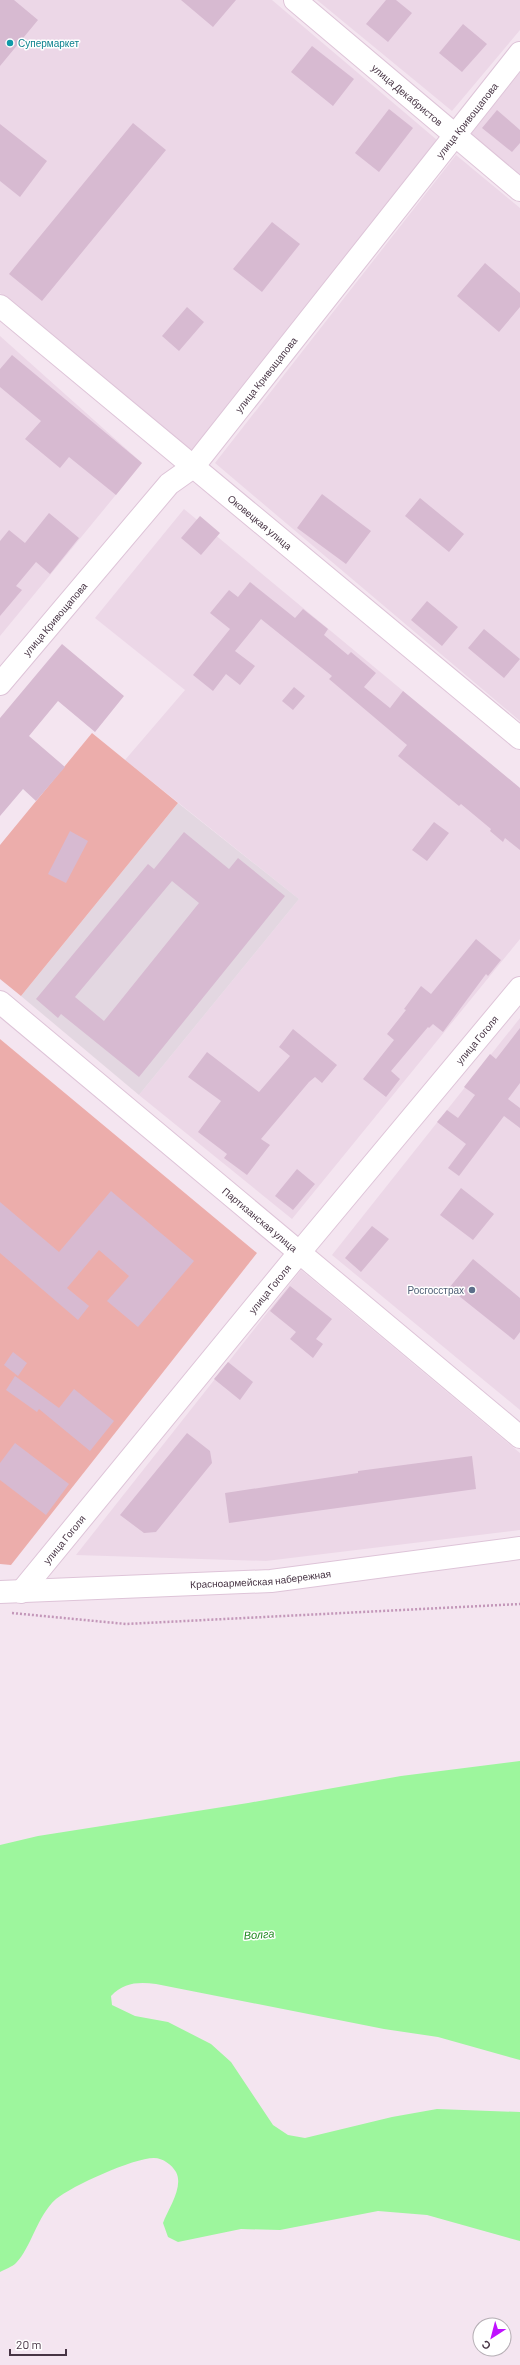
<svg xmlns="http://www.w3.org/2000/svg" width="520" height="2365" font-family="Barlow,sans-serif">
	<style>
		.residential { fill: #ecd7e7 }
		.industrial { fill: #e3d7e1 }
		.green { fill: #ecadab }
		.water { fill: #9df69d }
		.building { fill: #d7bad1; fill-rule: evenodd }
		.lines { fill: none; stroke-linecap: round; stroke-linejoin: round }
		.minor-casing { stroke: #dec4d8; stroke-width: 24 }
		.path { stroke: #c397b9; stroke-width: 2.5; stroke-dasharray: 2 2; stroke-linecap: butt }
		.minor { stroke: #fff; stroke-width: 22 }
		.culture-dot { fill: #0f9aa8; stroke: #fff; stroke-width: 1.5 }
		.service-dot { fill: #5c6f8a; stroke: #fff; stroke-width: 1.5 }
		.labels { text-anchor: middle; dominant-baseline: central; stroke-width: 3; stroke-linejoin: round; paint-order: stroke }
		.culture-label { font-size: 10px; fill: #0d838f; stroke: #fff; text-anchor: start }
		.street-label { font-size: 10px; fill: #473444; stroke: #fff }
		.service-label { font-size: 10px; fill: #4e5e75; stroke: #fff; text-anchor: end }
		.water-label { font-size: 11px; font-style: italic; fill: #1f8920; stroke: #fff }
	</style>
	<rect width="100%" height="100%" fill="#f4e5f0"/>
	<path class="residential" d="M 0,0 L 272,0 L 437,140 L 191,452 L 0,293 Z
		M 317,0 L 520,0 L 520,30 L 452,111 Z
		M 520,64 L 520,179 L 464,132 Z
		M 456,155 L 520,208 L 520,721 L 215,463 Z
		M 0,336 L 142,463 L 0,636 Z
		M 184,509 L 520,788 L 520,939 L 292,1219 L 139,1095 L 299,899 L 125,760 L 185,690 L 95,618 Z
		M 520,1018 L 520,1410 L 332,1255 Z
		M 301,1270 L 520,1453 L 520,1530 L 266,1561 L 76,1555 Z"/>
	<path class="industrial" d="M 178,803 L 299,899 L 139,1095 L 21,996 Z"/>
	<path class="green" d="M 92,733 L 178,803 L 21,996 L 0,979 L 0,845 Z
		M 0,1039 L 257,1253 L 11,1565 L 0,1564 Z"/>
	<path class="water" d="M 520,1761 L 520,2060 L 438,2037 L 384,2029 L 156,1984 C 139,1982 124,1982 111,1996 L 112,2005 L 135,2016 L 168,2022 L 211,2044 L 231,2062 L 273,2125 L 288,2135 L 305,2138 L 392,2117 L 437,2109 L 520,2112 L 520,2241 L 427,2215 L 378,2211 L 280,2230 L 241,2229 L 178,2242 L 168,2237 L 163,2223 C 168,2209 184,2187 176,2172 C 172,2165 163,2158 154,2158 C 133,2158 72,2186 56,2199 C 37,2216 31,2248 16,2263 C 12,2267 5,2269 0,2272 L 0,1845 L 38,1836 L 248,1803 L 401,1776 Z"/>
	<path class="building" d="M 0,0 L 14,0 L 38,20 L 0,66 Z
		M 181,0 L 236,0 L 213,27 Z
		M 386,0 L 396,0 L 412,13 L 388,42 L 366,24 Z
		M 463,24 L 487,44 L 462,72 L 439,53 Z
		M 312,46 L 354,79 L 333,106 L 291,72 Z
		M 389,109 L 413,128 L 379,172 L 355,153 Z
		M 497,110 L 520,130 L 520,143 L 512,152 L 482,128 Z
		M 133,123 L 166,150 L 42,301 L 9,274 Z
		M 0,124 L 47,161 L 20,197 L 0,181 Z
		M 272,222 L 300,244 L 262,292 L 233,269 Z
		M 485,263 L 520,293 L 520,307 L 499,332 L 457,296 Z
		M 187,307 L 204,322 L 179,351 L 162,336 Z
		M 12,355 L 142,463 L 116,495 L 69,457 L 60,468 L 25,439 L 41,421 L 0,387 L 0,369 Z
		M 322,494 L 371,531 L 346,564 L 297,528 Z
		M 420,498 L 464,534 L 449,552 L 405,516 Z
		M 49,513 L 79,538 L 50,574 L 36,562 L 16,586 L 22,590 L 0,616 L 0,541 L 9,530 L 25,543 Z
		M 200,516 L 220,533 L 201,555 L 181,538 Z
		M 250,582 L 295,618 L 303,609 L 328,629 L 324,635 L 348,655 L 351,652 L 376,673 L 364,687 L 390,708 L 403,691 L 520,788 L 520,850 L 505,838 L 503,842 L 490,831 L 491,829 L 461,804 L 459,806 L 398,756 L 407,745 L 329,679 L 332,676 L 261,619 L 235,651 L 255,666 L 240,685 L 226,674 L 213,691 L 193,675 L 230,629 L 210,613 L 229,590 L 238,597 Z
		M 427,601 L 458,627 L 442,646 L 411,620 Z
		M 484,629 L 520,659 L 504,678 L 468,648 Z
		M 62,644 L 124,696 L 95,732 L 58,701 L 29,736 L 65,767 L 36,801 L 23,789 L 0,816 L 0,718 Z
		M 294,687 L 305,696 L 293,710 L 282,701 Z
		M 434,822 L 449,833 L 427,861 L 412,850 Z
		M 70,831 L 88,841 L 66,883 L 48,874 Z
		M 184,832 L 229,869 L 238,858 L 285,896 L 139,1077 L 61,1014 L 58,1018 L 36,999 L 148,864 L 154,869 ZM 172,881 L 199,903 L 104,1021 L 75,997 Z
		M 476,939 L 501,960 L 488,976 L 486,974 L 443,1032 L 433,1024 L 429,1028 L 428,1027 L 391,1071 L 400,1079 L 386,1097 L 363,1079 L 394,1040 L 387,1034 L 406,1010 L 404,1009 L 421,986 L 431,994 Z
		M 520,1028 L 520,1083 L 508,1099 L 520,1108 L 520,1128 L 504,1116 L 459,1176 L 448,1168 L 466,1144 L 437,1122 L 447,1110 L 458,1118 L 475,1095 L 464,1087 L 490,1054 L 496,1059 Z
		M 293,1029 L 337,1065 L 322,1083 L 315,1077 L 309,1082 L 261,1139 L 270,1145 L 247,1175 L 224,1158 L 227,1154 L 198,1132 L 221,1101 L 188,1077 L 207,1052 L 259,1092 L 290,1056 L 279,1047 Z
		M 297,1169 L 315,1184 L 293,1210 L 275,1196 Z
		M 461,1188 L 494,1214 L 473,1240 L 440,1215 Z
		M 111,1191 L 194,1261 L 138,1327 L 107,1301 L 129,1276 L 99,1250 L 67,1288 L 89,1306 L 78,1320 L 0,1253 L 0,1202 L 59,1252 Z
		M 372,1226 L 389,1239 L 361,1272 L 345,1258 Z
		M 473,1259 L 520,1298 L 520,1332 L 514,1340 L 449,1288 Z
		M 290,1286 L 332,1319 L 316,1339 L 323,1344 L 313,1358 L 290,1339 L 296,1332 L 270,1311 Z
		M 13,1352 L 27,1363 L 18,1376 L 4,1365 Z
		M 228,1362 L 253,1382 L 240,1400 L 214,1379 Z
		M 15,1376 L 59,1408 L 74,1389 L 114,1421 L 90,1451 L 39,1409 L 37,1412 L 6,1390 Z
		M 187,1433 L 210,1451 L 212,1463 L 156,1532 L 144,1533 L 120,1515 Z
		M 15,1443 L 69,1484 L 46,1515 L 0,1480 L 0,1463 Z
		M 472,1456 L 476,1489 L 229,1523 L 225,1493 L 358,1473 L 358,1471 Z"/>
	<g class="lines">
		<defs>
			<g id="minor">
				<path id="s1" d="M 295,0 L 520,190"/>
				<path id="s2" d="M 0,306 L 520,738"/>
				<path id="s3" d="M 0,684 L 169,484 L 193,467 L 520,53"/>
				<path id="s4" d="M 0,1002 L 520,1437"/>
				<path id="s5" d="M 0,1592 L 271,1581 L 520,1548"/>
				<path id="s6" d="M 21,1592 L 299,1253 L 520,988"/>
			</g>
		</defs>
		<use href="#minor" class="minor-casing"/>
		<path class="path" d="M 12,1613 L 126,1624 L 520,1604"/>
		<use href="#minor" class="minor"/>
	</g>
	<circle class="culture-dot" cx="10" cy="43" r="4"/>
	<circle class="service-dot" cx="472" cy="1290" r="4"/>
	<g class="labels">
		<g class="culture-label">
			<text x="18" y="43">Супермаркет</text>
		</g>
		<g class="street-label">
			<text stroke="none"><textPath href="#s1" startOffset="147">улица Декабристов</textPath></text>
			<text stroke="none"><textPath href="#s3" startOffset="733">улица Кривощапова</textPath></text>
			<text stroke="none"><textPath href="#s3" startOffset="409">улица Кривощапова</textPath></text>
			<text stroke="none"><textPath href="#s2" startOffset="338">Оковецкая улица</textPath></text>
			<text stroke="none"><textPath href="#s3" startOffset="85">улица Кривощапова</textPath></text>
			<text stroke="none"><textPath href="#s6" startOffset="716">улица Гоголя</textPath></text>
			<text stroke="none"><textPath href="#s4" startOffset="339">Партизанская улица</textPath></text>
			<text stroke="none"><textPath href="#s6" startOffset="392">улица Гоголя</textPath></text>
			<text stroke="none"><textPath href="#s6" startOffset="68">улица Гоголя</textPath></text>
			<text stroke="none"><textPath href="#s5" startOffset="261">Красноармейская набережная</textPath></text>
		</g>
		<g class="service-label">
			<text x="464" y="1290">Росгосстрах</text>
		</g>
		<g class="water-label">
			<text transform="translate(259 1934) rotate(-4)">Волга</text>
		</g>
	</g>
	<g transform="translate(492 2337) rotate(216)"><circle r="19" fill="#ffffff" stroke="#b5aeb4"/>
	<path d="M0-3L7 15L0 10L-7 15Z" fill="#c011ff"/>
	<text y="-6" font-size="11" font-weight="bold" text-anchor="middle" fill="#473444">С</text>
	</g>
	<path d="M10 2349v6h56v-6" fill="none" stroke="#473444" stroke-width="2"/>
	<text x="16" y="2349" font-size="12" fill="#473444" stroke="#ffffff" stroke-width="3" paint-order="stroke">20 m</text>
</svg>
